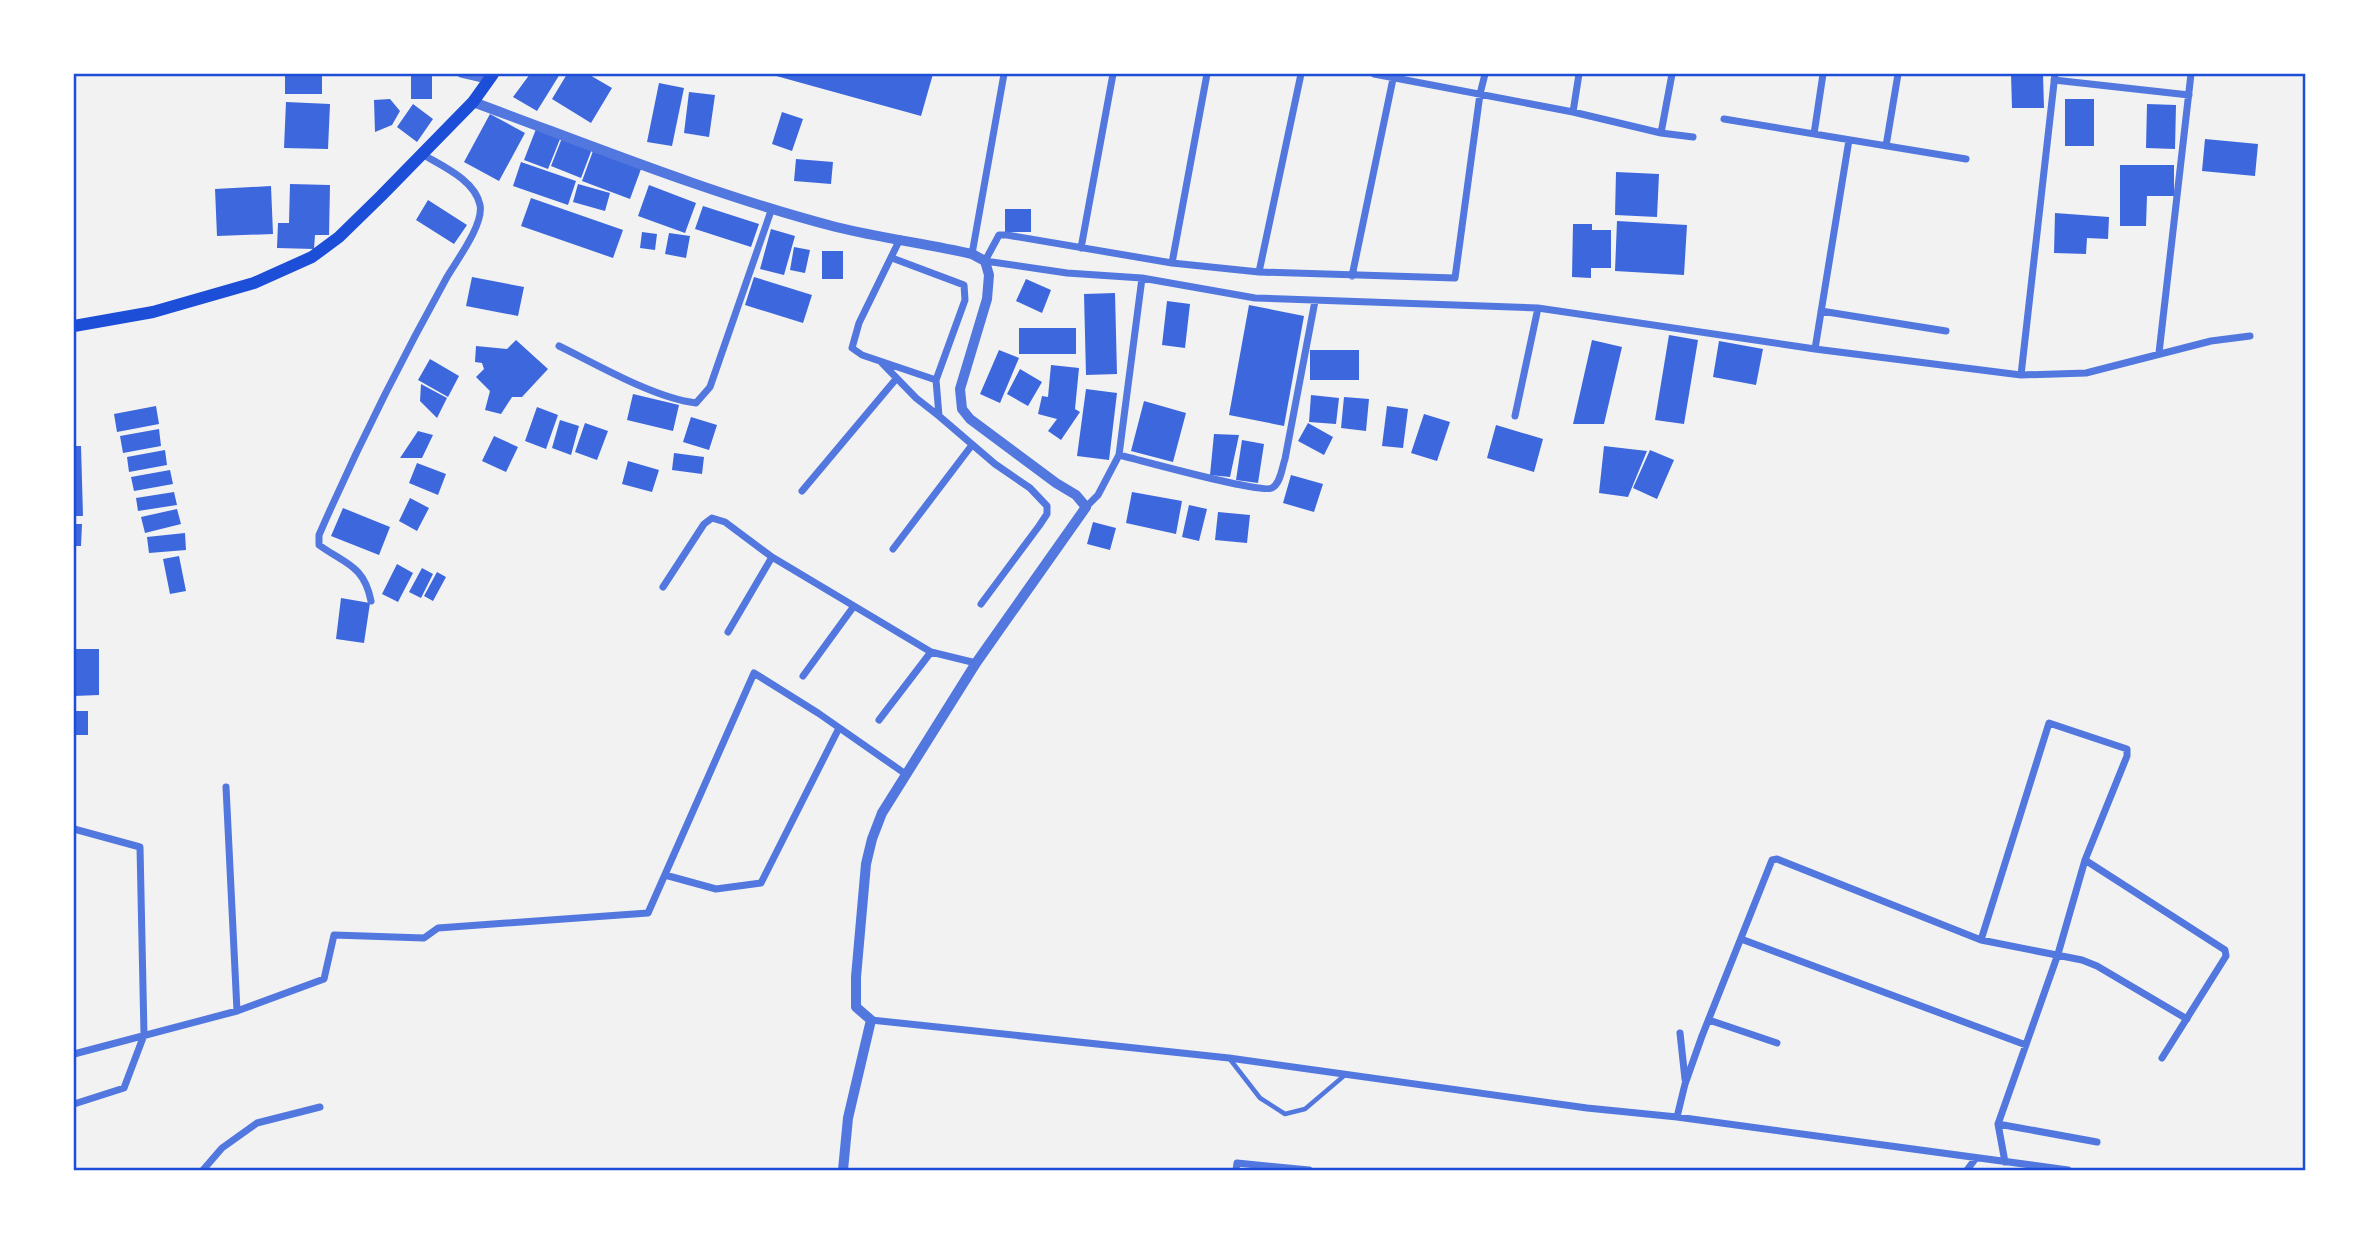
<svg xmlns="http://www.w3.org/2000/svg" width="2379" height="1244" font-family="Spectral,serif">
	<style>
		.building { fill: #3d67dc }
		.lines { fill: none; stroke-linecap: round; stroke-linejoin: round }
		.service { stroke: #5277de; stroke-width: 4.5 }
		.minor { stroke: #5277de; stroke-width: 7 }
		.tertiary { stroke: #5277de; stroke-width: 10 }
		.secondary { stroke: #1d4ed8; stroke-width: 12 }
		.neatline { fill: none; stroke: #1d4ed8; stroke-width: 2.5 }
	</style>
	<rect width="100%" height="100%" fill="#f2f2f2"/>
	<path class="building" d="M 285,74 L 322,74 L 322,94 L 285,94 Z
		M 411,74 L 432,74 L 432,99 L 411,99 Z
		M 530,74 L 560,74 L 537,111 L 513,97 Z
		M 567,74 L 588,74 L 612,88 L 591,123 L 552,99 Z
		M 769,74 L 933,74 L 921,116 Z
		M 2011,74 L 2043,74 L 2044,108 L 2012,108 Z
		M 659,83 L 684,88 L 672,146 L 647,142 Z
		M 689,92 L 715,95 L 709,137 L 684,133 Z
		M 390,99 L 400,111 L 392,125 L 375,132 L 374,100 Z
		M 2065,99 L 2094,99 L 2094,146 L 2065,146 Z
		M 286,102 L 330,104 L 328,149 L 284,148 Z
		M 413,104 L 433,119 L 417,142 L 397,127 Z
		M 2147,104 L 2176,105 L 2175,149 L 2146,148 Z
		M 782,112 L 803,119 L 792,151 L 772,144 Z
		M 490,114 L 525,133 L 499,181 L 464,162 Z
		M 536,129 L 560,139 L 548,169 L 524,160 Z
		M 562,138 L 592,149 L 581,178 L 551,166 Z
		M 2205,139 L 2258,144 L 2255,176 L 2202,171 Z
		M 593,151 L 641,169 L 630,199 L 582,181 Z
		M 796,159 L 833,162 L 831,184 L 794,181 Z
		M 521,162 L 576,181 L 568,205 L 513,186 Z
		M 2120,165 L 2174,165 L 2174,196 L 2147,196 L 2146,226 L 2120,226 Z
		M 1616,172 L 1659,174 L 1657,217 L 1615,215 Z
		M 290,184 L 330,185 L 329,235 L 315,235 L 314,249 L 277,248 L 278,223 L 289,223 Z
		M 578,184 L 610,193 L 605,211 L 573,202 Z
		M 649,185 L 696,203 L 685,233 L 638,216 Z
		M 271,186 L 273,234 L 217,236 L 215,189 Z
		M 531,198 L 623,230 L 613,258 L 521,226 Z
		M 428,200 L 467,225 L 454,244 L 416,220 Z
		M 703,206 L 759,224 L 751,247 L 695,229 Z
		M 1005,209 L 1031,209 L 1031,232 L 1005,232 Z
		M 2055,213 L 2109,217 L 2108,239 L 2087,238 L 2086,254 L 2054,253 Z
		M 1617,221 L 1687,225 L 1684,275 L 1615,271 Z
		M 1573,224 L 1592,224 L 1592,230 L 1611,230 L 1611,268 L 1591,268 L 1591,278 L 1572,277 Z
		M 771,229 L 795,236 L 784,275 L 760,269 Z
		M 642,232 L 657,234 L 655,250 L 640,248 Z
		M 669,233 L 690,236 L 686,258 L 665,254 Z
		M 794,247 L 810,250 L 805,273 L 790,270 Z
		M 822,251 L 843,251 L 843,279 L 822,279 Z
		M 472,277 L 524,287 L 518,316 L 466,306 Z
		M 754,277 L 812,295 L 803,323 L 745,305 Z
		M 1026,279 L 1051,290 L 1042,313 L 1016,301 Z
		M 1115,293 L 1117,374 L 1086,375 L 1084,294 Z
		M 1167,301 L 1190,304 L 1185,348 L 1162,345 Z
		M 1249,305 L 1304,316 L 1284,426 L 1229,415 Z
		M 1019,328 L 1076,328 L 1076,354 L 1019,354 Z
		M 1669,335 L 1698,340 L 1684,424 L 1655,420 Z
		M 516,340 L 548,369 L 522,397 L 512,397 L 501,414 L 485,410 L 490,391 L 476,377 L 484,369 L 482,363 L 475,362 L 476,346 L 507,349 Z
		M 1592,340 L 1622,347 L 1604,424 L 1573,424 Z
		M 1719,341 L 1763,349 L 1756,385 L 1713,377 Z
		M 999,350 L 1019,358 L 1000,403 L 980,394 Z
		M 1310,350 L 1359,350 L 1359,380 L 1310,380 Z
		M 430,359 L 459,376 L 448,397 L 418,380 Z
		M 1051,365 L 1079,368 L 1075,409 L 1080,412 L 1061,440 L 1048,431 L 1057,419 L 1038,414 L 1042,396 L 1048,397 Z
		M 1020,369 L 1042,382 L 1028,406 L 1007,394 Z
		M 421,384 L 447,398 L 437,418 L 420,401 Z
		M 1086,389 L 1117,393 L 1109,460 L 1077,456 Z
		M 633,394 L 679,405 L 673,431 L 627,420 Z
		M 1311,395 L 1339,398 L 1336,424 L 1309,422 Z
		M 1344,397 L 1369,399 L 1366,431 L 1341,428 Z
		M 1144,401 L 1186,413 L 1173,462 L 1131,451 Z
		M 156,406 L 159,424 L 117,432 L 114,414 Z
		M 1387,406 L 1408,409 L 1403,448 L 1382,446 Z
		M 537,407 L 558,415 L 546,449 L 525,441 Z
		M 1424,414 L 1450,422 L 1437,461 L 1411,453 Z
		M 691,417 L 717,425 L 709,450 L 683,442 Z
		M 560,420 L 579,426 L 571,455 L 552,448 Z
		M 585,423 L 608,431 L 597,460 L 575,452 Z
		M 1308,423 L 1333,437 L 1324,455 L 1298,441 Z
		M 1496,425 L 1543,439 L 1534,472 L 1487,458 Z
		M 159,429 L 161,446 L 123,453 L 120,436 Z
		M 418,431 L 433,435 L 422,458 L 400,458 Z
		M 1214,434 L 1239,435 L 1230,477 L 1210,475 Z
		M 494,436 L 518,447 L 506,472 L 482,461 Z
		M 1242,440 L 1264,444 L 1258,483 L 1236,480 Z
		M 74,446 L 81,446 L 83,516 L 74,516 Z
		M 1604,446 L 1647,451 L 1628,497 L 1599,493 Z
		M 165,450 L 167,465 L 129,472 L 127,457 Z
		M 1650,450 L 1674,460 L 1657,499 L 1633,488 Z
		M 674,453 L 704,457 L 702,474 L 672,470 Z
		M 628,461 L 659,470 L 652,492 L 622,484 Z
		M 417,463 L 446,474 L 438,495 L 409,483 Z
		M 170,470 L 173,484 L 134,491 L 131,477 Z
		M 1291,475 L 1323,484 L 1314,512 L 1283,503 Z
		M 174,492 L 177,505 L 138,511 L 136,498 Z
		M 1132,492 L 1182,501 L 1176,534 L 1126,523 Z
		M 410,498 L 429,508 L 417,531 L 399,521 Z
		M 1189,505 L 1207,509 L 1199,541 L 1182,537 Z
		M 343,508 L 390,527 L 379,555 L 331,536 Z
		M 177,509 L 181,524 L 145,533 L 141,517 Z
		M 1218,512 L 1250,515 L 1247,543 L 1215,540 Z
		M 1093,522 L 1116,528 L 1110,550 L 1087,544 Z
		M 74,524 L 82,524 L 81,546 L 74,546 Z
		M 185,533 L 186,550 L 149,553 L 147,537 Z
		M 179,556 L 186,591 L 170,594 L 163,559 Z
		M 397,564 L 413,573 L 398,602 L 382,594 Z
		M 422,568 L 433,574 L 421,598 L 409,592 Z
		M 437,572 L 446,577 L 433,601 L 424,596 Z
		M 341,598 L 370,603 L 364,643 L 336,639 Z
		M 74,649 L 99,649 L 99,695 L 74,696 Z
		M 74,711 L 88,711 L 88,735 L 74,735 Z"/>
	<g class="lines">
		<path class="service" d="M 1229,1058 L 1260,1098 L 1285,1114 L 1305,1109 L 1345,1075"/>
		<path class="minor" d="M 461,74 L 487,80
			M 1374,74 L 1573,112 L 1661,133 L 1693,137
			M 1485,74 L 1480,94 L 1455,278 L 1259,272 L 1172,263 L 1007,235 L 999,235 L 985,261 L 1067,273 L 1142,278 L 1255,298 L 1538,308 L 1815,349 L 2021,375 L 2086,373 L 2211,341 L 2250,336
			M 2054,80 L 2189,95
			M 1573,112 L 1579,74
			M 1724,119 L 1966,159
			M 1661,133 L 1672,74
			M 1814,134 L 1823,74
			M 1886,146 L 1898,74
			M 900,239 L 859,323 L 852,348 L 862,355 L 936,380
			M 1081,248 L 1113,74
			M 972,254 L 1004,74
			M 892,258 L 964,285 L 965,300 L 936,380 L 939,416 L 995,464 L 1030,488 L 1047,506 L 1047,514 L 1039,526 L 981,604
			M 1172,263 L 1207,74
			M 1259,272 L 1301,74
			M 1352,276 L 1394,74
			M 1821,311 L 1946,331
			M 559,346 C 598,365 654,398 696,403 L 710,387 L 772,208
			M 1815,349 L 1849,140
			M 2159,353 L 2191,74
			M 882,363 L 916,398 L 939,416
			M 2021,375 L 2055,74
			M 1515,416 L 1538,308
			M 1119,455 C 1140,460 1261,494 1272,488 C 1281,483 1282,467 1285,459 L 1315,301
			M 802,491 L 896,379
			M 1086,507 L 1098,495 L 1119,455 L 1142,278
			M 893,549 L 972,445
			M 663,587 L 704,524 L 712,518 L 725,522 L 772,557 L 931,652 L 976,663
			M 371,601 C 364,565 345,564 319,545 L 319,535 C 357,448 401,360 447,277 C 457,260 484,224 480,205 C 475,180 442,166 422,154
			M 728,632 L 772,557
			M 803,676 L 854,606
			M 879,720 L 931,652
			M 226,787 L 237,1011
			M 74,829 L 140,847 L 144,1035 L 124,1088 L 74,1104
			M 2085,860 L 2225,950 L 2226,956 L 2162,1058
			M 665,875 L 716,889 L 761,883 L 839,728
			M 1741,939 L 2026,1045
			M 1981,940 L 2049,723 L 2127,749 L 2127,756 L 2085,860 L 2058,954 L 1998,1124 L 2005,1162
			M 871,1020 L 1229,1058 L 1587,1108 L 1677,1117 L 2068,1170
			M 1709,1020 L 1777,1043
			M 1680,1033 L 1685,1079
			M 74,1054 L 237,1011 L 324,979 L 334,935 L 424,938 L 438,928 L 648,913 L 754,673 L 818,713 L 907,775
			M 1677,1117 L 1685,1084 L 1702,1036 L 1772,860 L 1777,859 L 1981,940 L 2082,960 L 2097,966 L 2187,1019
			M 1998,1124 L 2097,1142
			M 203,1170 L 222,1148 L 257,1123 L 320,1107
			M 1236,1170 L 1237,1163 L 1309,1170
			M 1967,1170 L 1976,1158"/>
		<path class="tertiary" d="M 473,102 C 593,146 713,195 836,227 C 881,238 927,244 972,254 L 985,261 L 989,275 L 987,299 L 960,389 L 962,409 L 970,419 L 1056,483 L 1076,495 L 1086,507 L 976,663 L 882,813 L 872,839 L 866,864 L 856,977 L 856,1007 L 871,1020 L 848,1118 L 843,1170"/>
		<path class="secondary" d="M 74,326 L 153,312 L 254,283 L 312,257 L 339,237 L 381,196 L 473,102 L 493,74"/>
	</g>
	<rect width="2379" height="1244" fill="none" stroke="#ffffff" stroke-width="150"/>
	<rect x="75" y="75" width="2229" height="1094" class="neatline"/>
</svg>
